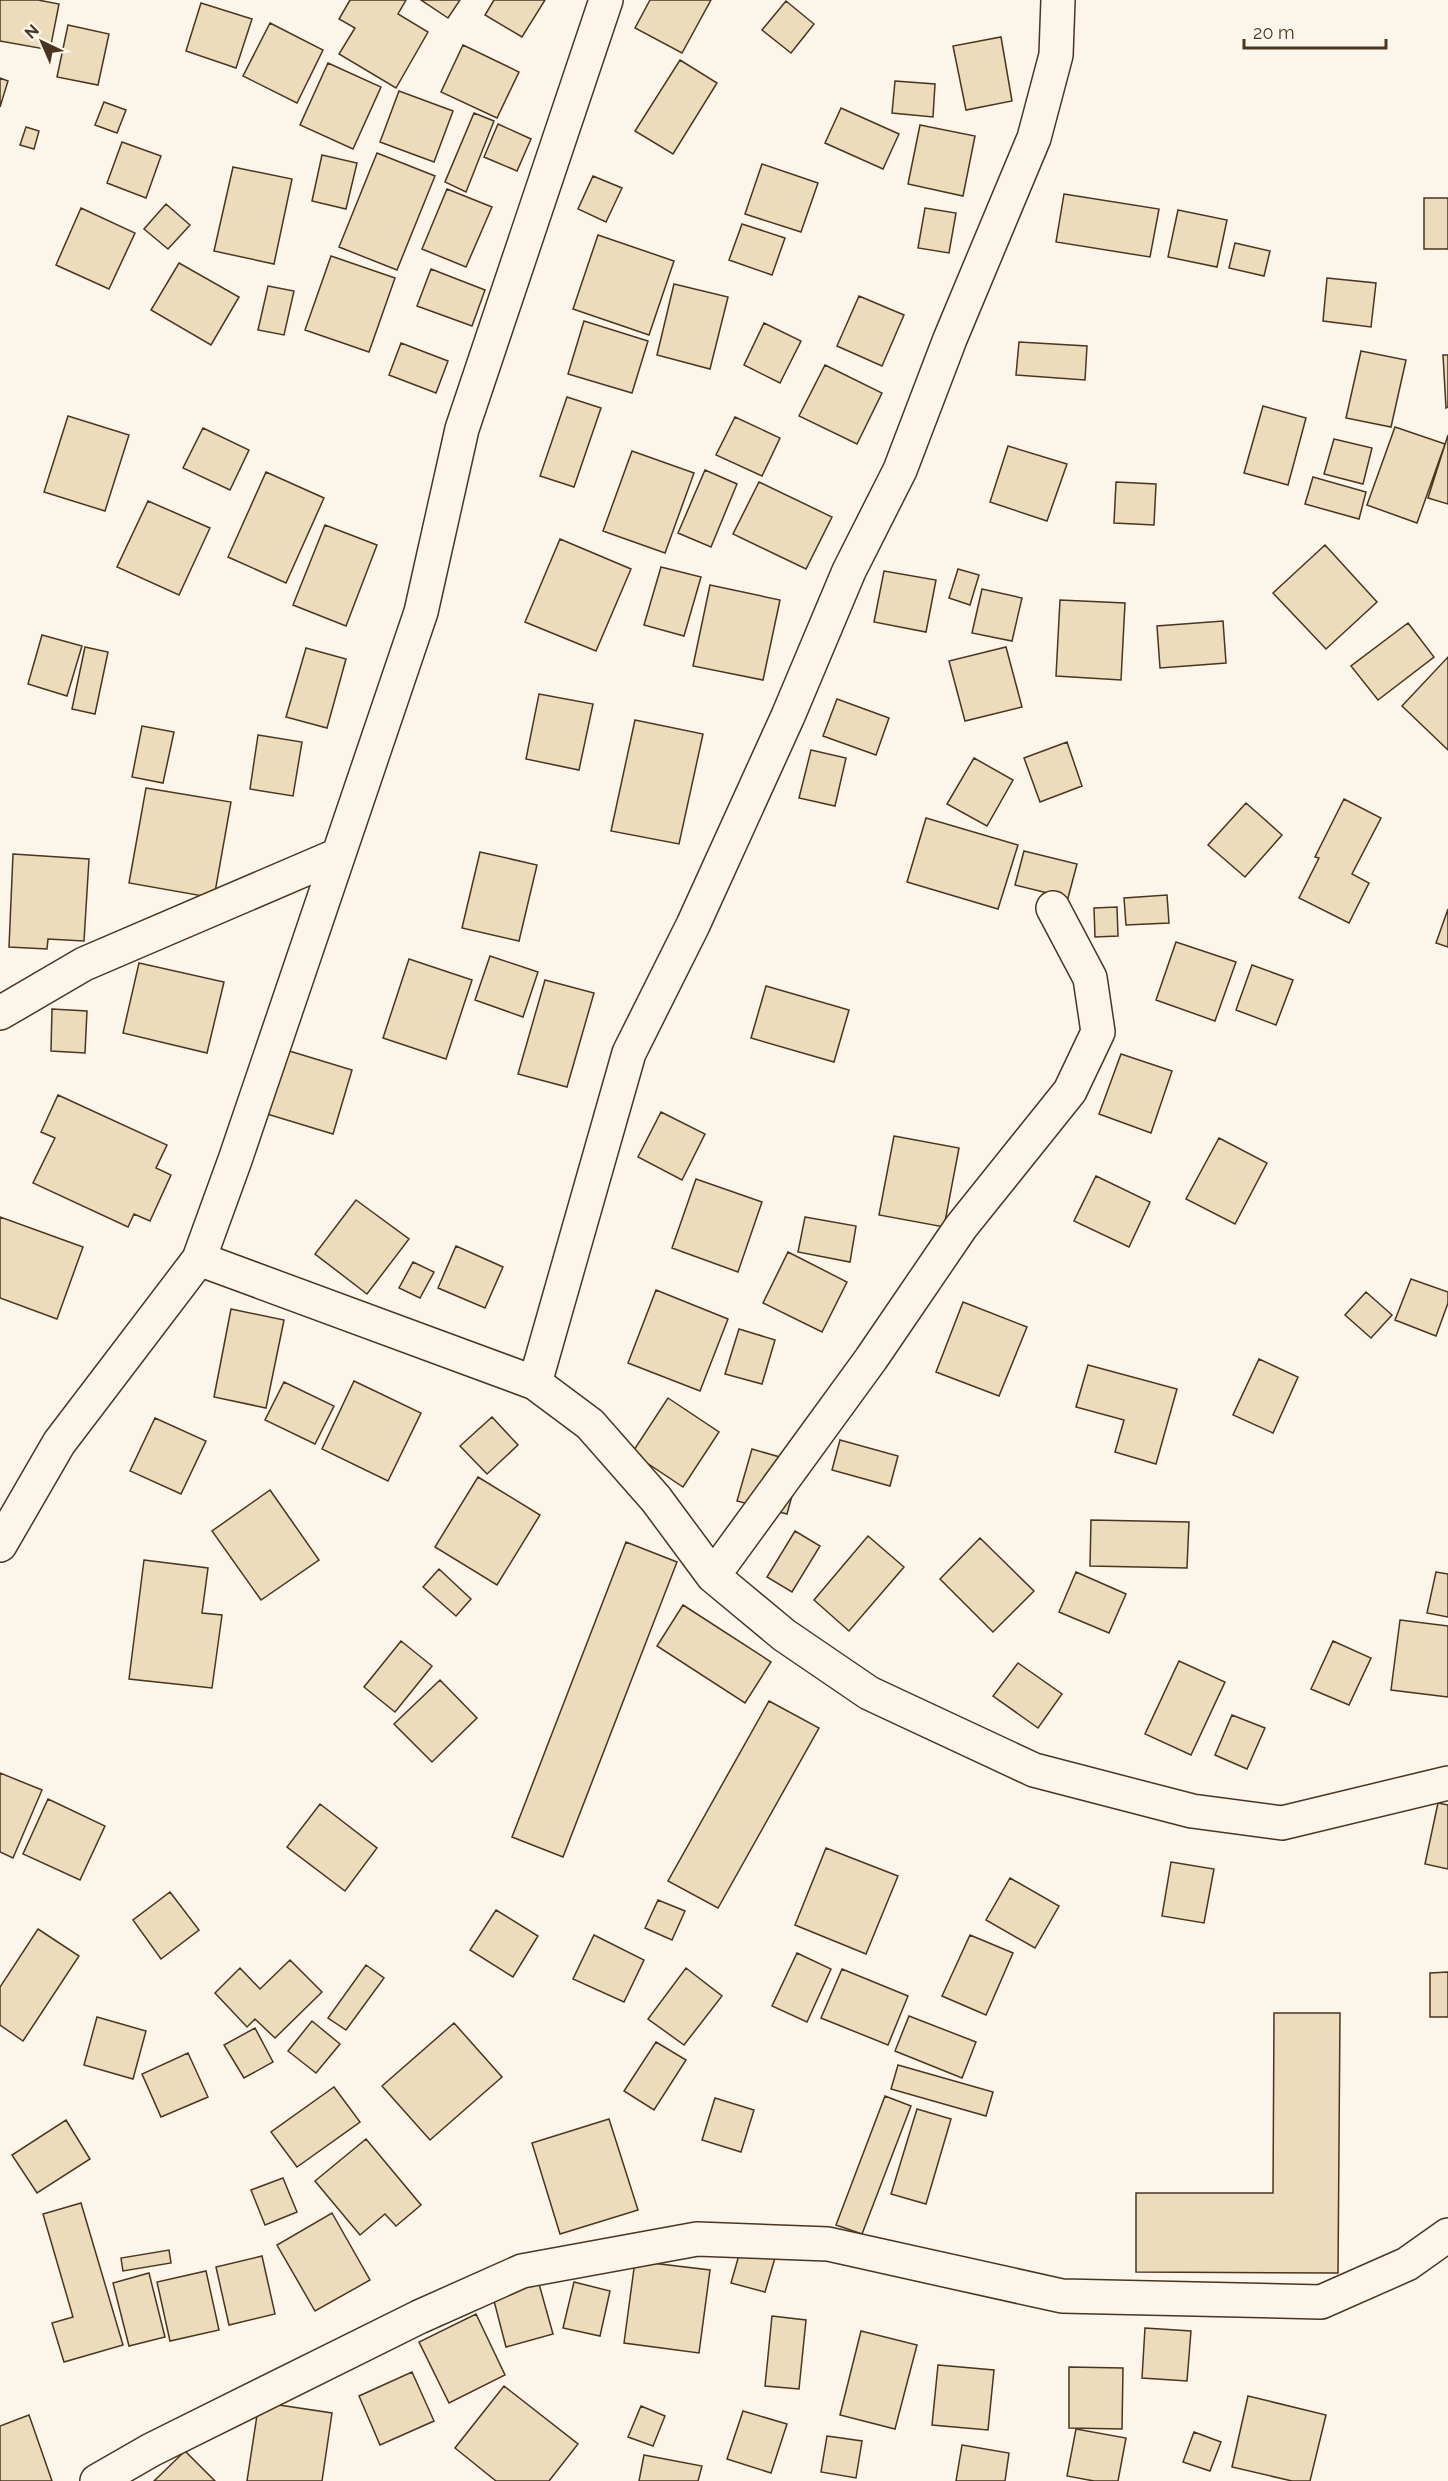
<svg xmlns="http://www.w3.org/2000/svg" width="1448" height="2481" font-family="Raleway,sans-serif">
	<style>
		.building { fill: #ecdcbc; stroke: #4a3520; stroke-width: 1.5 }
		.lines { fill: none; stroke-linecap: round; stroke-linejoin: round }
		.minor-casing { stroke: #4a3520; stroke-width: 36 }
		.minor { stroke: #fbf6e9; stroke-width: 33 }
	</style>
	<rect width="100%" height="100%" fill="#fbf6e9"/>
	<path class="building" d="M 0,0 L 38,0 L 59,4 L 50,50 L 0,41 Z
		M 350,0 L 406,0 L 398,14 L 428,32 L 396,88 L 339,54 L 355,28 L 339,19 Z
		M 421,0 L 460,0 L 448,18 Z
		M 494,0 L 545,0 L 522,37 L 485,15 Z
		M 650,0 L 711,0 L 682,53 L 635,28 Z
		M 786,1 L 814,24 L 791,53 L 762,30 Z
		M 201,3 L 252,19 L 236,68 L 186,51 Z
		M 270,23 L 323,50 L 297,103 L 243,76 Z
		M 68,25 L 109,34 L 98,85 L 57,77 Z
		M 1001,37 L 1012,101 L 966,110 L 953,46 Z
		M 463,45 L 519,72 L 497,118 L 441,92 Z
		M 680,60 L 717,83 L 673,154 L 635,131 Z
		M 328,63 L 381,87 L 353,149 L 300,125 Z
		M 0,78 L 8,81 L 0,107 Z
		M 895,81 L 935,84 L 933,117 L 892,113 Z
		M 399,91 L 453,111 L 434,162 L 380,142 Z
		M 104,102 L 126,110 L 117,133 L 95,125 Z
		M 841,108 L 899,134 L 883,169 L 825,143 Z
		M 474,113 L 494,121 L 466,192 L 445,182 Z
		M 498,124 L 531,139 L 517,171 L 484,157 Z
		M 920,125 L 975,136 L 963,196 L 908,184 Z
		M 26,127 L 39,131 L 34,149 L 20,145 Z
		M 122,142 L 161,156 L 146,198 L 107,183 Z
		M 377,153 L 435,176 L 397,270 L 339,247 Z
		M 322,155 L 357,163 L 346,209 L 312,201 Z
		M 762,164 L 818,183 L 801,232 L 745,214 Z
		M 233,167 L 292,179 L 274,264 L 214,251 Z
		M 593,176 L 622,188 L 606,222 L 578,209 Z
		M 447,189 L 492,207 L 466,267 L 422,249 Z
		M 1064,194 L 1159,209 L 1150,257 L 1056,242 Z
		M 1424,198 L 1448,198 L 1448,249 L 1424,249 Z
		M 166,204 L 190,225 L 168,249 L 144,229 Z
		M 81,208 L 135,233 L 109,289 L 56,265 Z
		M 925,208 L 956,213 L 949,253 L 918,248 Z
		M 1178,210 L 1227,220 L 1217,267 L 1168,257 Z
		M 742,224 L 785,238 L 772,275 L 729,260 Z
		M 598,235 L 674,261 L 649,335 L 573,309 Z
		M 1235,243 L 1270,251 L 1264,276 L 1229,268 Z
		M 331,256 L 395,278 L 369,352 L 305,330 Z
		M 179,263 L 239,297 L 211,345 L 151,310 Z
		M 431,269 L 485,290 L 472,326 L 417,306 Z
		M 1327,278 L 1376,283 L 1371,327 L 1323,321 Z
		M 674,284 L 728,297 L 710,369 L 657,355 Z
		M 268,286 L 294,291 L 284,335 L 258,330 Z
		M 859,296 L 904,315 L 882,366 L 837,346 Z
		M 584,321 L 648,341 L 632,393 L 568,374 Z
		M 764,323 L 801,341 L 780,383 L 744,365 Z
		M 1019,342 L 1087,346 L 1085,380 L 1016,375 Z
		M 401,343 L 448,361 L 436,393 L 389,375 Z
		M 1361,351 L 1406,360 L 1391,427 L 1346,418 Z
		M 1443,355 L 1448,355 L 1448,407 L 1446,408 Z
		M 825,365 L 882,393 L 857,444 L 799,416 Z
		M 567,397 L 601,408 L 574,487 L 540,476 Z
		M 1263,406 L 1306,418 L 1288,485 L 1244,473 Z
		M 68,416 L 129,435 L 105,511 L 44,492 Z
		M 735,417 L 780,438 L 762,476 L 716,455 Z
		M 1395,427 L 1445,444 L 1417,523 L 1367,505 Z
		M 203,428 L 249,450 L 230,490 L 183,468 Z
		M 1448,435 L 1448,504 L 1428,498 Z
		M 1334,439 L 1372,448 L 1363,484 L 1324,474 Z
		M 1008,446 L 1067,464 L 1047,521 L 990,502 Z
		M 632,451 L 694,473 L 665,553 L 603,531 Z
		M 705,470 L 737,484 L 711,547 L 678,533 Z
		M 266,472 L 324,498 L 286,583 L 228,557 Z
		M 1313,477 L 1366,492 L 1359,519 L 1305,504 Z
		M 759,482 L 832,517 L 806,569 L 733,534 Z
		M 1116,482 L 1156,484 L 1154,525 L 1114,523 Z
		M 148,501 L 210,528 L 179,595 L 117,567 Z
		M 325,525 L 377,545 L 346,626 L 293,605 Z
		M 560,539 L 631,569 L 596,651 L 525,622 Z
		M 1325,545 L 1377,602 L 1326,649 L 1273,593 Z
		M 661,567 L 701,577 L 684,636 L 644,625 Z
		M 958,569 L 979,575 L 970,605 L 949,598 Z
		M 884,571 L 936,580 L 926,632 L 874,622 Z
		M 710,585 L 780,600 L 763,680 L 693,666 Z
		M 982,589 L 1022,598 L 1012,641 L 972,633 Z
		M 1060,600 L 1125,603 L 1121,680 L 1056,676 Z
		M 1223,621 L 1226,663 L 1160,668 L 1157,626 Z
		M 1408,623 L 1434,657 L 1378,700 L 1351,666 Z
		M 42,635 L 82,646 L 67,696 L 28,684 Z
		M 85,647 L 108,652 L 95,714 L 72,709 Z
		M 1006,647 L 1022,707 L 965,721 L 949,661 Z
		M 306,648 L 346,659 L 327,728 L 286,717 Z
		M 1448,657 L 1448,750 L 1402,706 Z
		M 539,694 L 593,704 L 579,770 L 526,759 Z
		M 837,699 L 889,718 L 876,755 L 823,736 Z
		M 635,720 L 703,734 L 679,844 L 611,831 Z
		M 142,726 L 174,732 L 163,783 L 132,777 Z
		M 258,735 L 302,742 L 293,796 L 250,789 Z
		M 1067,742 L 1082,786 L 1040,802 L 1024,758 Z
		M 811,750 L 846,758 L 835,806 L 799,798 Z
		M 974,758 L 1013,780 L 987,826 L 947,804 Z
		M 146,788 L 231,802 L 214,898 L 129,883 Z
		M 1344,799 L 1381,818 L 1352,874 L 1369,883 L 1349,923 L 1299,898 L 1319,858 L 1315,857 Z
		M 1246,803 L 1282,835 L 1245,877 L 1208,845 Z
		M 926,818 L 1018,845 L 998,909 L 907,882 Z
		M 1024,851 L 1077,864 L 1068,898 L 1015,885 Z
		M 480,852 L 537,865 L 519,941 L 462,928 Z
		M 13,854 L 89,859 L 84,941 L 48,939 L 47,949 L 9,947 Z
		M 1167,895 L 1169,923 L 1126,925 L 1124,898 Z
		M 1117,907 L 1118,936 L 1095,937 L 1094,908 Z
		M 1448,909 L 1448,947 L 1436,943 Z
		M 1176,942 L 1236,962 L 1215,1021 L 1156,1000 Z
		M 490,956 L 538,972 L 523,1017 L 475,1000 Z
		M 409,959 L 472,980 L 446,1059 L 383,1038 Z
		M 139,963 L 224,982 L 207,1053 L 123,1033 Z
		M 1252,965 L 1293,980 L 1276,1025 L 1236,1010 Z
		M 545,980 L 594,993 L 567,1087 L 518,1074 Z
		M 766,986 L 849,1010 L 834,1062 L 751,1038 Z
		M 52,1009 L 87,1011 L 85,1053 L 51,1051 Z
		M 286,1050 L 352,1070 L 333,1134 L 267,1114 Z
		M 1121,1054 L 1172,1071 L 1151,1133 L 1099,1114 Z
		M 58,1095 L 167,1145 L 156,1168 L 171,1175 L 150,1221 L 134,1214 L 128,1227 L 33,1183 L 55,1138 L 41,1132 Z
		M 661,1112 L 705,1134 L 682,1180 L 638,1157 Z
		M 894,1136 L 959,1148 L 944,1227 L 879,1215 Z
		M 1219,1138 L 1267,1163 L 1235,1224 L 1186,1199 Z
		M 1096,1176 L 1150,1202 L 1129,1247 L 1074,1221 Z
		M 696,1179 L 762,1202 L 738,1272 L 672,1248 Z
		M 356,1200 L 409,1239 L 367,1294 L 315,1254 Z
		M 0,1217 L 83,1247 L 57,1319 L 0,1298 Z
		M 805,1217 L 856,1226 L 850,1262 L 798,1252 Z
		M 456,1246 L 503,1267 L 485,1308 L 438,1288 Z
		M 788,1252 L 847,1282 L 822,1332 L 763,1303 Z
		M 413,1262 L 434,1272 L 420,1298 L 399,1288 Z
		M 1411,1279 L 1448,1292 L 1448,1303 L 1436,1336 L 1395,1320 Z
		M 656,1290 L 728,1319 L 700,1391 L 628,1363 Z
		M 1366,1292 L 1392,1315 L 1371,1338 L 1345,1315 Z
		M 963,1302 L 1027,1327 L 999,1396 L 936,1372 Z
		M 231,1309 L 284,1320 L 266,1408 L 214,1397 Z
		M 739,1329 L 775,1340 L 762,1384 L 725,1374 Z
		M 1259,1359 L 1298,1377 L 1273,1433 L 1233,1415 Z
		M 1088,1365 L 1177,1389 L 1156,1464 L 1115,1452 L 1124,1420 L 1076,1407 Z
		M 354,1381 L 421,1413 L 388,1481 L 322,1449 Z
		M 284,1382 L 334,1406 L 315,1444 L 265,1420 Z
		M 668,1398 L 719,1432 L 683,1487 L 632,1453 Z
		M 492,1417 L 518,1445 L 487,1474 L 460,1446 Z
		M 155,1418 L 206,1441 L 181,1494 L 130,1471 Z
		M 840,1440 L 898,1456 L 890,1486 L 832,1470 Z
		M 752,1449 L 801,1463 L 787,1514 L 737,1501 Z
		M 478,1477 L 540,1515 L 497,1585 L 435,1547 Z
		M 270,1490 L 319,1560 L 261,1600 L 212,1531 Z
		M 1091,1520 L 1189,1522 L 1187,1568 L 1090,1566 Z
		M 795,1531 L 820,1546 L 792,1592 L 767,1577 Z
		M 868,1536 L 904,1567 L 849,1631 L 814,1600 Z
		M 980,1538 L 1034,1591 L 993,1632 L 940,1579 Z
		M 626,1542 L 677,1562 L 563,1857 L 512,1837 Z
		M 144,1560 L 208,1568 L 202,1613 L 222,1615 L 212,1688 L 129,1679 Z
		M 439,1569 L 471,1599 L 456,1616 L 423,1587 Z
		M 1076,1572 L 1126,1594 L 1109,1633 L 1059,1612 Z
		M 1436,1572 L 1448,1574 L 1448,1617 L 1427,1613 Z
		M 683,1605 L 771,1662 L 745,1703 L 657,1646 Z
		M 1400,1620 L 1448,1626 L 1448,1697 L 1391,1690 Z
		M 401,1641 L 432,1666 L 395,1712 L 364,1687 Z
		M 1333,1641 L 1371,1658 L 1349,1705 L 1311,1689 Z
		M 1179,1661 L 1225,1682 L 1191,1755 L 1145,1734 Z
		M 1018,1663 L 1062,1694 L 1038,1728 L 993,1696 Z
		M 440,1680 L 477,1718 L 432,1762 L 394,1724 Z
		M 769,1701 L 819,1728 L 718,1908 L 668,1881 Z
		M 1232,1715 L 1265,1728 L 1247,1769 L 1215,1755 Z
		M 0,1773 L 42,1790 L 13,1858 L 0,1852 Z
		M 48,1799 L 105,1826 L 80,1880 L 23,1854 Z
		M 1438,1803 L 1448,1805 L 1448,1869 L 1425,1864 Z
		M 320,1804 L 377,1848 L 345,1891 L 287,1847 Z
		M 826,1848 L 898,1876 L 866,1954 L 795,1925 Z
		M 1171,1862 L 1214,1869 L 1204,1923 L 1162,1916 Z
		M 1010,1878 L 1059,1906 L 1035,1948 L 986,1920 Z
		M 170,1892 L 199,1930 L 161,1959 L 133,1920 Z
		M 658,1900 L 685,1911 L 672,1940 L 645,1928 Z
		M 496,1910 L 538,1936 L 513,1977 L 470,1950 Z
		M 38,1929 L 79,1956 L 23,2041 L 0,2025 L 0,1987 Z
		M 594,1935 L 644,1960 L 624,2002 L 573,1979 Z
		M 970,1935 L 1013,1953 L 986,2015 L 942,1996 Z
		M 797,1953 L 831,1969 L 807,2022 L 772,2006 Z
		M 290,1960 L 322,1992 L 275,2038 L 255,2019 L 247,2027 L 215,1993 L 240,1968 L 260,1989 Z
		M 366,1965 L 384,1978 L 346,2030 L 328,2018 Z
		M 686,1968 L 722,1996 L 684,2045 L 648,2019 Z
		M 842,1969 L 908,1996 L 888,2045 L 821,2018 Z
		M 1448,1972 L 1448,2017 L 1430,2017 L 1430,1973 Z
		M 1274,2013 L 1340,2013 L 1338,2273 L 1136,2272 L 1136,2193 L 1273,2193 Z
		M 909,2016 L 976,2042 L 962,2078 L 895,2051 Z
		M 97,2017 L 146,2031 L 133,2079 L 84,2065 Z
		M 312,2021 L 340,2044 L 316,2073 L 288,2051 Z
		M 454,2023 L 502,2077 L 430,2140 L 382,2086 Z
		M 255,2028 L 273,2062 L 244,2078 L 224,2045 Z
		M 656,2042 L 686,2060 L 654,2110 L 624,2091 Z
		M 188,2053 L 208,2097 L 161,2117 L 142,2074 Z
		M 898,2065 L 993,2092 L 986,2116 L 891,2089 Z
		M 334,2087 L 360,2122 L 297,2167 L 271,2132 Z
		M 885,2096 L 911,2106 L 862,2234 L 836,2225 Z
		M 715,2098 L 754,2110 L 741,2152 L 702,2140 Z
		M 917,2109 L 951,2119 L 926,2204 L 891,2194 Z
		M 609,2119 L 638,2210 L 560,2234 L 532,2143 Z
		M 66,2120 L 90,2159 L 37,2193 L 12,2155 Z
		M 366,2139 L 421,2205 L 396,2226 L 385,2214 L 360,2235 L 315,2181 Z
		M 283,2178 L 297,2212 L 265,2225 L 251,2190 Z
		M 81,2203 L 123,2345 L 64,2362 L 52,2323 L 73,2317 L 43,2214 Z
		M 332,2213 L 370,2280 L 315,2311 L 277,2245 Z
		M 741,2248 L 775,2258 L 765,2292 L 731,2283 Z
		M 169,2250 L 171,2263 L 123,2271 L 121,2258 Z
		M 262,2256 L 275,2314 L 229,2325 L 216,2267 Z
		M 635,2261 L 710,2270 L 699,2353 L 624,2343 Z
		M 206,2271 L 219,2330 L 170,2341 L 157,2282 Z
		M 149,2273 L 165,2337 L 129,2346 L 113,2283 Z
		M 574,2282 L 610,2291 L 600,2336 L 563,2328 Z
		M 539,2284 L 553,2334 L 506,2347 L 493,2297 Z
		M 476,2314 L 505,2375 L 449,2403 L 419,2342 Z
		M 772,2316 L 806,2320 L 799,2389 L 765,2386 Z
		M 1145,2328 L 1191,2331 L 1187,2381 L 1142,2378 Z
		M 861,2331 L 917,2345 L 895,2429 L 840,2415 Z
		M 938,2365 L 994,2370 L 988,2430 L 932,2425 Z
		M 1069,2367 L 1123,2368 L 1122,2429 L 1069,2428 Z
		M 412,2372 L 434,2421 L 380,2445 L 359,2396 Z
		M 504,2386 L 578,2444 L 549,2481 L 496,2481 L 455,2448 Z
		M 1248,2396 L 1326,2415 L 1310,2481 L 1292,2481 L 1232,2467 Z
		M 259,2402 L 332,2413 L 322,2481 L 247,2481 Z
		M 641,2406 L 665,2416 L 653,2446 L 628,2437 Z
		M 743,2411 L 787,2424 L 771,2473 L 727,2459 Z
		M 29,2415 L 52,2481 L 0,2481 L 0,2426 Z
		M 1076,2429 L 1126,2438 L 1118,2481 L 1094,2481 L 1067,2476 Z
		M 1194,2432 L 1221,2442 L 1210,2471 L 1183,2462 Z
		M 827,2436 L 862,2441 L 856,2478 L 821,2472 Z
		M 962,2445 L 1009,2453 L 1005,2481 L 956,2481 Z
		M 185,2451 L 215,2481 L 154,2481 Z
		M 644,2455 L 702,2466 L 698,2481 L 639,2481 Z"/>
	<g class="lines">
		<defs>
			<path id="minor" d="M 0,1013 L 84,964 L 338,855
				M 199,1259 L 535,1383 L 590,1424 L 656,1499 L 713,1576 L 784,1635 L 869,1693 L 1034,1770 L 1192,1811 L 1282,1823 L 1448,1783
				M 535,1383 L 629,1053 L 693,925 L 788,716 L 849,571 L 900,470 L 950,339 L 1034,138 L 1056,55 L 1058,0
				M 0,1545 L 59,1443 L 199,1259 L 235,1160 L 421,612 L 462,429 L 606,0
				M 713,1576 L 871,1359 L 961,1227 L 1070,1091 L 1098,1032 L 1090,978 L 1053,908
				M 97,2481 L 151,2450 L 419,2317 L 522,2271 L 697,2239 L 828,2244 L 1062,2296 L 1321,2302 L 1407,2264 L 1448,2235"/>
		</defs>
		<use href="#minor" class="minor-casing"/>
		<use href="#minor" class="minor"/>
	</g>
	<g transform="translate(42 42) rotate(316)" stroke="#fbf6e9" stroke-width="4.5" paint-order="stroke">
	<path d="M0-4.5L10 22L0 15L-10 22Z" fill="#4a3520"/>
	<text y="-9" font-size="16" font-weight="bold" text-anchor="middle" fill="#4a3520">N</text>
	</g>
	<path d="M1244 39v9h142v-9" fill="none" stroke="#4a3520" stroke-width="3"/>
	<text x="1253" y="39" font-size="18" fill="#4a3520" stroke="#fbf6e9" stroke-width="4.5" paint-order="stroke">20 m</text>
</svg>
